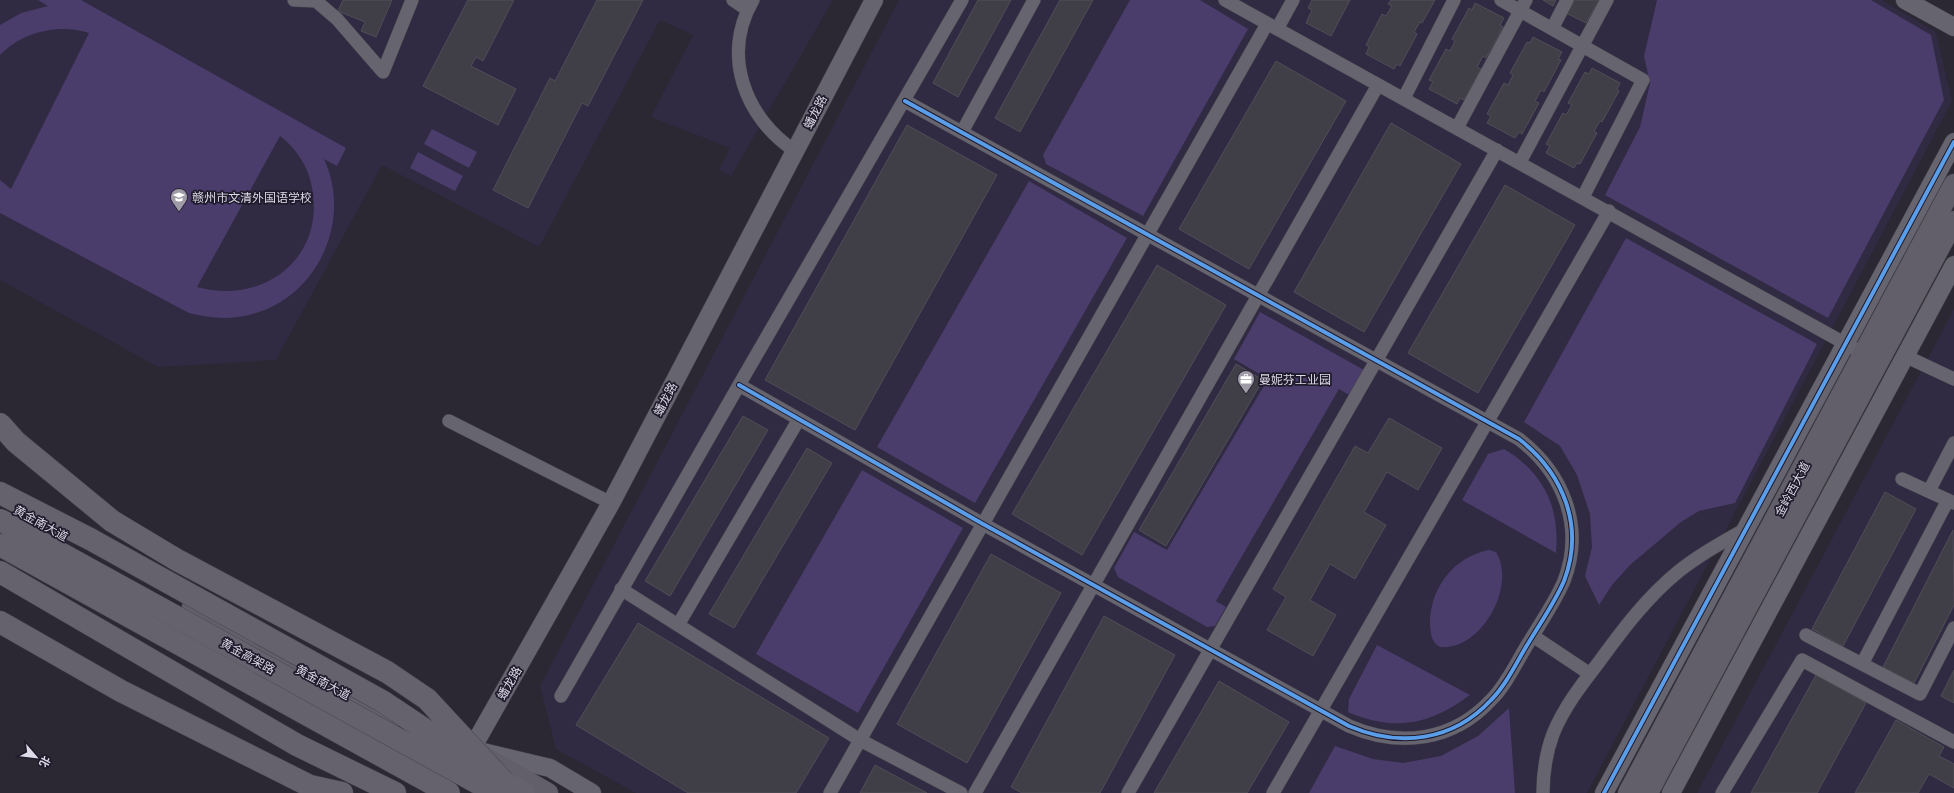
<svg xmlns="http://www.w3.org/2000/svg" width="1954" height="793" font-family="Cabin,'Noto Sans SC',sans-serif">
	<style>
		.built { fill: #302a42 }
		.green { fill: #4a3d6b; fill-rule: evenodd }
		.building { fill: #403e47; stroke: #514e58 }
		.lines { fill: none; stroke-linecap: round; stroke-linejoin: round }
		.street-casing { stroke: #48464f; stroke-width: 14 }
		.secondary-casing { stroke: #48464f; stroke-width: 19 }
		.primary-casing { stroke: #48464f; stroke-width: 21 }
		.highway-casing { stroke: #48464f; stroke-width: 23 }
		.street { stroke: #66646e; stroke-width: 13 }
		.secondary { stroke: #66646e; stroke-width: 18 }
		.primary { stroke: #625f6a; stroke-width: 20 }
		.highway { stroke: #65626e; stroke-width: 22 }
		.highway-bridge-casing { stroke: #48464f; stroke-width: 23; stroke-linecap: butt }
		.highway-bridge { stroke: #65626e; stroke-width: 22 }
		.cycleway-casing { stroke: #1f1a2c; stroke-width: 6 }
		.cycleway { stroke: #5a9eea; stroke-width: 4 }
		.labels { text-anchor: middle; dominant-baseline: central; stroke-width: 3.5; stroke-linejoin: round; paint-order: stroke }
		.street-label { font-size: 12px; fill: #dddbe7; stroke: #1f1a2c }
		.poi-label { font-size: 12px; fill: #dddbe7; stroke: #1f1a2c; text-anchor: start }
	</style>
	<rect width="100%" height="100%" fill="#2b2833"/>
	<path class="built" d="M 0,0 L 833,0 L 731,176 L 719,170 L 730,148 L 651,117 L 693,35 L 660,20 L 539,247 L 382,165 L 276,360 L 158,367 L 0,280 Z
		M 899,0 L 1882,0 L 1936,32 L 1952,101 L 1587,793 L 636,793 L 556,749 L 540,686 Z
		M 1954,309 L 1954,793 L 1697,793 Z"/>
	<path class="green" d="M 38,0 L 81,0 L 346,148 L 337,166 L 324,159 C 353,221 317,299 249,315 C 228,320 209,318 189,313 L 0,213 L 0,180 L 11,189 L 89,33 C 59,23 22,32 0,55 L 0,25 L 21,13 L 48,6 ZM 280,136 C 295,147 307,165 311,183 C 328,255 266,306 197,287 Z
		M 1130,0 L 1200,0 L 1248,29 L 1143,216 L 1046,164 L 1043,155 Z
		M 1657,0 L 1871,0 L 1931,35 L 1944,100 L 1828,318 L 1605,195 L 1640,127 L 1650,83 L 1644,56 Z
		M 432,129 L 477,152 L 469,168 L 424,144 Z
		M 418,152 L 463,176 L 455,191 L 410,168 Z
		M 1029,181 L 1127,238 L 975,503 L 877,447 Z
		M 1626,238 L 1817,344 L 1735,503 L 1699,511 L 1681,522 L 1630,565 L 1612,585 L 1599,605 L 1585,576 L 1592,547 L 1590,514 L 1577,475 L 1560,446 L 1524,422 Z
		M 1260,312 L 1364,370 L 1349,395 L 1339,389 L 1216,601 L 1226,607 L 1215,626 L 1207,627 L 1118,577 L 1114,568 L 1134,532 L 1167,550 L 1268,379 L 1234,359 Z
		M 1504,449 C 1544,473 1560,507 1556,553 L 1462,500 L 1488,454 Z
		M 862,470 L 963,528 L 858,713 L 756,654 Z
		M 1489,550 L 1496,552 C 1517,586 1481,651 1440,647 C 1432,643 1431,635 1430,626 C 1429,589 1453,557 1489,550 Z
		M 1377,645 L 1470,695 C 1430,725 1395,732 1348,712 L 1349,699 Z
		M 1509,708 L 1515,793 L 1309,793 L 1335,746 L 1373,759 L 1403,763 L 1441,756 L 1478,736 Z"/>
	<path class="building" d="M 343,0 L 392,0 L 376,37 L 361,31 L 365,22 L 338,11 Z
		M 468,0 L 514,0 L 483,61 L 476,57 L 471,66 L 516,89 L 498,125 L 423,86 Z
		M 597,0 L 643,0 L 588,106 L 582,103 L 528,208 L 493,190 L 550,78 L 555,81 Z
		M 978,0 L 1011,0 L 958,97 L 933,83 Z
		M 1060,0 L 1093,0 L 1020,132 L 995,118 Z
		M 1312,0 L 1350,0 L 1331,36 L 1306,23 L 1312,10 L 1308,8 Z
		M 1391,0 L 1435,0 L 1422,23 L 1420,22 L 1414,32 L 1417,34 L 1400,66 L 1397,64 L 1394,69 L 1366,54 L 1369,47 L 1366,45 L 1382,14 L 1386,16 L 1392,6 L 1388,4 Z
		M 1543,0 L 1556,0 L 1553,6 Z
		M 1573,0 L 1599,0 L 1586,23 L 1566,13 Z
		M 1475,3 L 1504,18 L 1500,25 L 1503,27 L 1486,58 L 1483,56 L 1477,67 L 1481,69 L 1464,100 L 1460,98 L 1457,104 L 1429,89 L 1433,82 L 1429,80 L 1446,49 L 1450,51 L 1455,41 L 1452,39 L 1469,8 L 1472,10 Z
		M 1533,37 L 1562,52 L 1558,59 L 1561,60 L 1544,92 L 1541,90 L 1535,101 L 1539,103 L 1522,134 L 1519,132 L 1515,138 L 1487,123 L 1491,116 L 1487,114 L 1504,83 L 1508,85 L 1513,75 L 1510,73 L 1527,42 L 1530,43 Z
		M 1276,61 L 1346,101 L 1249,269 L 1179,229 Z
		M 1592,68 L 1620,83 L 1617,89 L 1619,91 L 1602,122 L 1600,121 L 1594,131 L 1597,133 L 1580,164 L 1577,163 L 1574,168 L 1546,153 L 1550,146 L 1546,144 L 1563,113 L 1566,115 L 1572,105 L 1568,103 L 1585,72 L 1589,74 Z
		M 1391,123 L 1461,164 L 1364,332 L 1294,292 Z
		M 907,125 L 997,175 L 855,430 L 765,380 Z
		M 1505,185 L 1575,225 L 1478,393 L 1408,353 Z
		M 1157,265 L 1226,305 L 1082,555 L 1012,514 Z
		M 1236,364 L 1263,380 L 1166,546 L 1139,530 Z
		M 743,416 L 768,430 L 670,596 L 645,581 Z
		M 1389,418 L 1442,448 L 1418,490 L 1387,472 L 1364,512 L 1386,525 L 1355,579 L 1330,564 L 1310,600 L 1336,615 L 1313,656 L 1267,630 L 1286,597 L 1273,589 L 1355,446 L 1368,453 Z
		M 807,448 L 832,463 L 734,628 L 709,614 Z
		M 1885,492 L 1916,509 L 1843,646 L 1812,629 Z
		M 1953,530 L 1954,605 L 1914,683 L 1883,667 Z
		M 991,554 L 1061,593 L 967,763 L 897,724 Z
		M 1104,616 L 1175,655 L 1100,793 L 1022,793 L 1011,787 Z
		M 638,623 L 829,738 L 796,793 L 688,793 L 576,725 Z
		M 1954,670 L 1954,703 L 1941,696 Z
		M 1816,675 L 1866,703 L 1817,793 L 1751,793 Z
		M 1219,681 L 1289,722 L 1247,793 L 1154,793 Z
		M 1896,720 L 1944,747 L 1939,756 L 1954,764 L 1954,788 L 1929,774 L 1918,793 L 1855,793 Z
		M 875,765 L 927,793 L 860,793 Z"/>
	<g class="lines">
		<defs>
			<path id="street" d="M 294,0 L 316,1 L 337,19 L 383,72 L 412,0
				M 733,0 L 748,10
				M 753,0 C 721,55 745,118 795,151
				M 1225,0 L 1864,354
				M 1501,0 L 1643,80 L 1583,197
				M 1277,29 L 1293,0
				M 1552,29 L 1567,0
				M 1404,98 L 1454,0
				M 1457,128 L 1526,0
				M 962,132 L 1034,0
				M 1520,162 L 1607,0
				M 1905,356 L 1954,379
				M 739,385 L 983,524 L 1349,726 C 1400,748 1453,741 1491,700 C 1507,684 1517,661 1529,642 C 1541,622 1555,602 1564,581 C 1585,526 1563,473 1519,439 L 905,101
				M 449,421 L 611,503
				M 1902,479 L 1954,503
				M 1929,491 L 1954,443
				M 621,589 L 860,740 L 961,793
				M 678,625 L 799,419
				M 1806,635 L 1920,694 L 1954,628
				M 1533,636 L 1590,674
				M 1862,664 L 1948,500
				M 561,696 L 739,385 L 962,0
				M 830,793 L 1267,24
				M 975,793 L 1378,85
				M 1128,793 L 1497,150
				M 1273,793 L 1609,211
				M 1543,793 C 1543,773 1546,753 1553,734 C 1564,707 1582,684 1599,662 C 1623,629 1647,597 1679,571 C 1699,555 1722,542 1746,529
				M 1722,793 L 1802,660 L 1954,742"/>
			<path id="secondary" d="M 1905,0 L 1954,27
				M 483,752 L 550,768 L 592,793
				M 466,759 L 611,503 L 874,0
				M 1604,793 L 1954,142
				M 1671,793 L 1954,265"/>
			<path id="primary" d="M 192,607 L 302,672 L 393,718
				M 485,757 L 548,793
				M 1628,793 L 1954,184
				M 1648,793 L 1954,221"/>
			<path id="highway" d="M 0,493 L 90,539
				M 0,572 L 297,745 L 395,793
				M 0,622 L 121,691 L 256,759 L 310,786 L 342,793
				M 503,781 L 524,793"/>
		</defs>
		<use href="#street" class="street-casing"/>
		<use href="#secondary" class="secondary-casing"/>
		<use href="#primary" class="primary-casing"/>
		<use href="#highway" class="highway-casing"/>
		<use href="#street" class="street"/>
		<use href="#secondary" class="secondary"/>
		<use href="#primary" class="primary"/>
		<use href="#highway" class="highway"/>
		<defs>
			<path id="highway-bridge" d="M 0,424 L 16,442 L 112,521 L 177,560 L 387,672 L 427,699 L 503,781
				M 0,520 L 496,793
				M 90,539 L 382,701 L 475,763
				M 0,545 L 449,793"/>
		</defs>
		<use href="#highway-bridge" class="highway-bridge-casing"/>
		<use href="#highway-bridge" class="highway-bridge"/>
		<defs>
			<path id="cycleway" d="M 739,385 L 983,524 L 1349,726 C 1400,748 1453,741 1491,700 C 1507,684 1517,661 1529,642 C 1541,622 1555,602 1564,581 C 1585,526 1563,473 1519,439 L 905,101
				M 1604,793 L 1954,142"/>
		</defs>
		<use href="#cycleway" class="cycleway-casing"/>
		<use href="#cycleway" class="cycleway"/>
	</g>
	<defs>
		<symbol id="school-pin" viewBox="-11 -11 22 30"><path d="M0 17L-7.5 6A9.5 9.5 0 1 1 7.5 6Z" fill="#9f9ca8" stroke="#1f1a2c"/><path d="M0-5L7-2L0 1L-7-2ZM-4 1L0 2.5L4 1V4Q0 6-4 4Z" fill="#fff"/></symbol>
		<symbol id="office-pin" viewBox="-11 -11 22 30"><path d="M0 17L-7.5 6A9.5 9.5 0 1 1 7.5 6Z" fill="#9f9ca8" stroke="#1f1a2c"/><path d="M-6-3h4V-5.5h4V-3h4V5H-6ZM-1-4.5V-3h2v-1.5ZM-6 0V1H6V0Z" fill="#fff"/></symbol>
	</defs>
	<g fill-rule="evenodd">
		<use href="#school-pin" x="169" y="187" width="20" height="27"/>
		<use href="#office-pin" x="1236" y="369" width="20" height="27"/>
	</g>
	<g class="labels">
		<g class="street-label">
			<text transform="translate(815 112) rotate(-63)">蟠龙路</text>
			<text transform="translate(665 399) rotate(-62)">蟠龙路</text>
			<text transform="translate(1792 489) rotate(-62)">金岭西大道</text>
			<text transform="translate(41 523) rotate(29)">黄金南大道</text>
			<text transform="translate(248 656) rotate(29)">黄金高架路</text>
			<text transform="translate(323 682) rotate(28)">黄金南大道</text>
			<text transform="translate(509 683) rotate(-60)">蟠龙路</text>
		</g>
		<g class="poi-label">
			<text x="192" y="197">赣州市文清外国语学校</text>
			<text x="1259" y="379">曼妮芬工业园</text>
		</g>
	</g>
	<g transform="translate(36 757) rotate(118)" stroke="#1f1a2c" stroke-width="3" paint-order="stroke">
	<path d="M0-3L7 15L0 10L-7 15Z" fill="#dddbe7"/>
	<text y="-6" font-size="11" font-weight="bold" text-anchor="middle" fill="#dddbe7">北</text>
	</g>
</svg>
